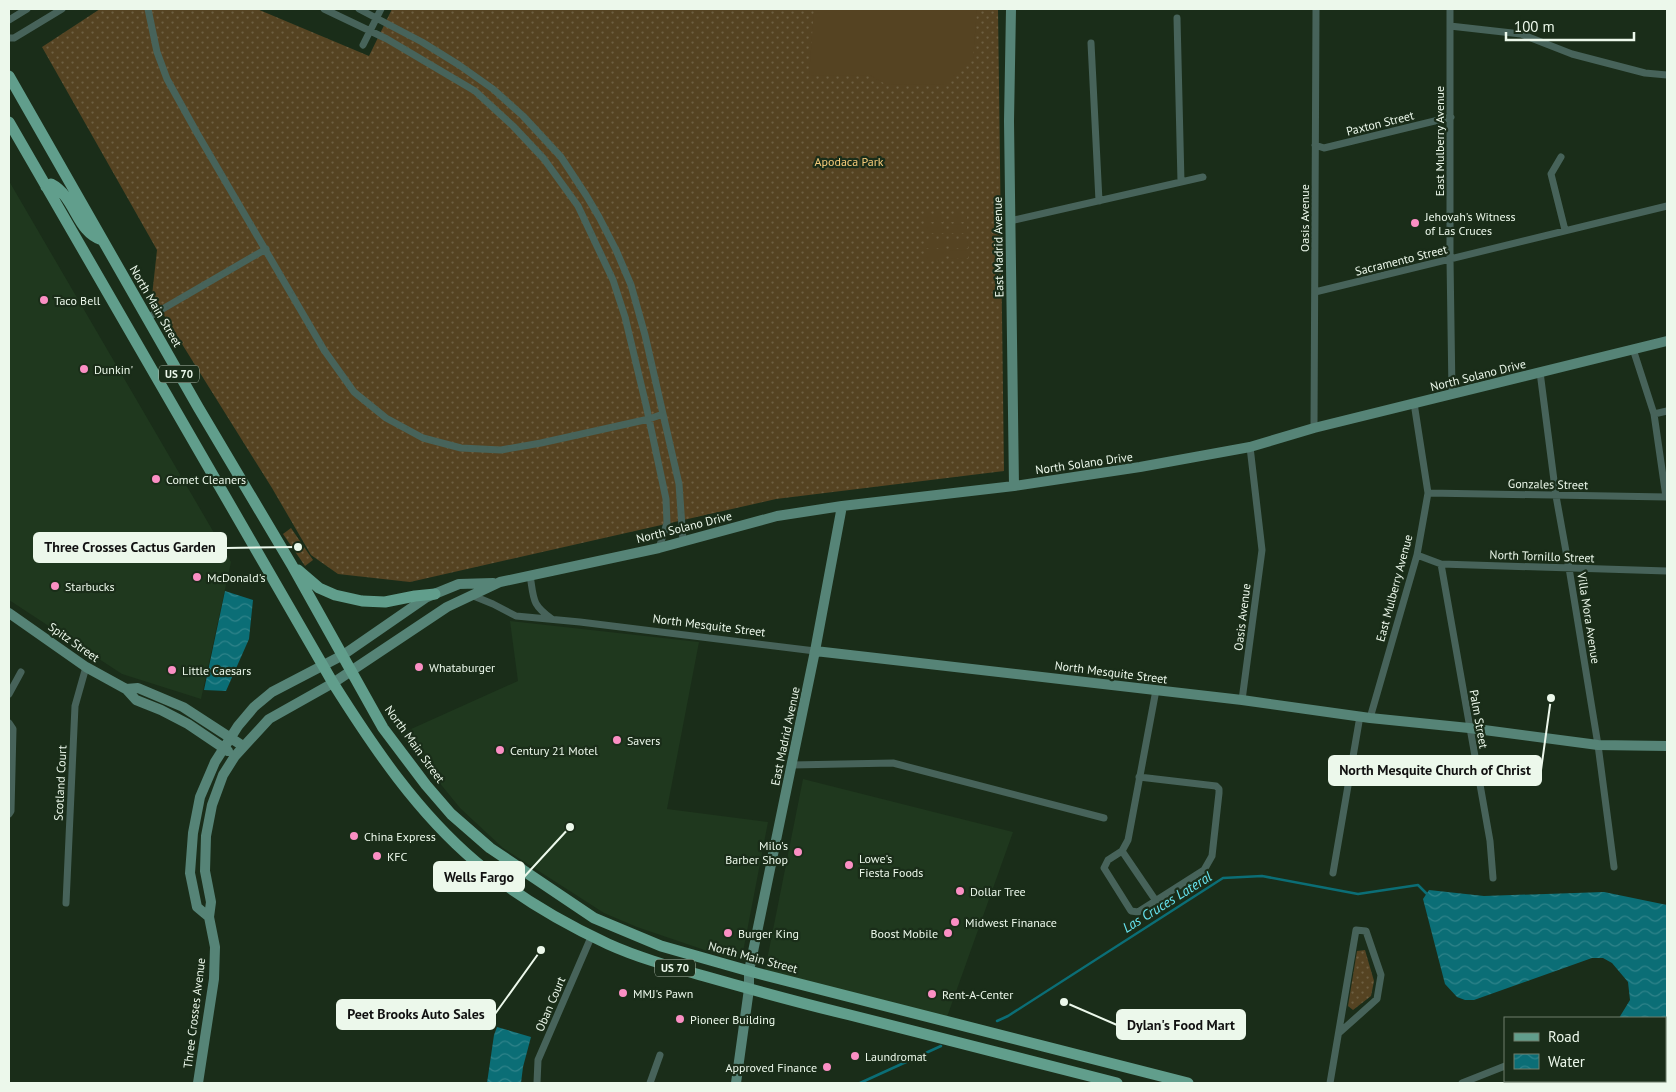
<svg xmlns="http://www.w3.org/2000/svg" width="1676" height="1092" font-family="'PT Sans',sans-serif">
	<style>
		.built { fill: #1f381e }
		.grass { fill: url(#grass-dots) }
		.garden { fill: #554322 }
		.water { fill: url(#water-waves) }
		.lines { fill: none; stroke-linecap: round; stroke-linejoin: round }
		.stream { stroke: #0b6e76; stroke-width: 2.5 }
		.street { stroke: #47635a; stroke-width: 7 }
		.secondary { stroke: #568477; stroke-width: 10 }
		.primary { stroke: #619e8c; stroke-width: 11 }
		.poi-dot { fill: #fb8fc4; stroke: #1a2d19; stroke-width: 2 }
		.labels { text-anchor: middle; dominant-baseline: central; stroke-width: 4.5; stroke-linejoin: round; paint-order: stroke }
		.shield { fill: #1a2d19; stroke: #adbbac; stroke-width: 1 }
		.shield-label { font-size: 11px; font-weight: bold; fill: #ecf8eb }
		.street-label { font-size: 12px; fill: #ecf8eb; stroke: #1a2d19 }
		.park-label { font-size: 12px; fill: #f8cc7b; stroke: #1a2d19 }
		.poi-label { font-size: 12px; fill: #ecf8eb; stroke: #1a2d19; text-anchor: start }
		.water-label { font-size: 14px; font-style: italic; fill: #66e3ef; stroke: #1a2d19 }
		.leader { fill: none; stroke: #ecf8eb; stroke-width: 2 }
		.callout-dot { fill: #ecf8eb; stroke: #1a2d19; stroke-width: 2 }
		.callout { fill: #ecf8eb; stroke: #ecf8eb; stroke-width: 2 }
		.callout-label { font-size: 14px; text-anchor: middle; font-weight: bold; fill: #111 }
	</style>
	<defs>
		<pattern id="grass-dots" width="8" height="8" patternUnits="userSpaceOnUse" patternTransform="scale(1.25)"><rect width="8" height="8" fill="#554322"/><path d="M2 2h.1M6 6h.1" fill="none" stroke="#6e5f42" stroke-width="1.8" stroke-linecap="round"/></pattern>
		<pattern id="water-waves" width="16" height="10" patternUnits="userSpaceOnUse" patternTransform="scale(1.25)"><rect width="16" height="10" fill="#0b6e76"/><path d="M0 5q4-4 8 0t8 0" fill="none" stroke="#2f838a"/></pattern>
	</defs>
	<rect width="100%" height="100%" fill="#1a2d19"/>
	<path class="built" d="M 9,181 L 231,562 L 201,699 L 122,674 L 9,600 Z
		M 510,621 L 699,642 L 667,809 L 768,822 L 742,957 L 734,960 L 637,927 L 604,913 L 503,848 L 460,808 L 400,734 L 518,681 Z
		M 803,779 L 1013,832 L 947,1017 L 765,970 Z"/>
	<path class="grass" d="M 100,9 L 257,9 L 369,56 L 392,9 L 998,9 L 1004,471 L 776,499 L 410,582 L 338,574 L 311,555 L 272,488 L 152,296 L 157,250 L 42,47 Z
		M 291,528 L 313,560 L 305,566 L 283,534 Z
		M 1365,950 L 1374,981 L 1371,996 L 1353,1010 L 1348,1006 L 1357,951 Z"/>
	<path class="garden" d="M 814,9 L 977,9 L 973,58 L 945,84 L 887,85 L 870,75 L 809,76 Z
		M 926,214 L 943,214 L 943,222 L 926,222 Z
		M 950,214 L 967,214 L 967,222 L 950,222 Z
		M 967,224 L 967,233 L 950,233 L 950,225 Z
		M 926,225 L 943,225 L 944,233 L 926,233 Z
		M 967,239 L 968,248 L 950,248 L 950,240 Z
		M 926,240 L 944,240 L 944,248 L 926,248 Z
		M 968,250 L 968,258 L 950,259 L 950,251 Z
		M 926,251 L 944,251 L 944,259 L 926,259 Z"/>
	<path class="water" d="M 225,591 L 253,600 L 249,639 L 226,691 L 204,690 Z
		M 1429,890 L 1484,896 L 1604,892 L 1667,905 L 1667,1075 L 1665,1074 L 1665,1018 L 1619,1018 L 1630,1000 L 1628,982 L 1612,963 L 1603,958 L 1592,958 L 1474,1000 L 1465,1000 L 1457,997 L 1445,984 L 1423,899 Z
		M 497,1027 L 531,1037 L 523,1067 L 521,1083 L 487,1083 L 494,1035 Z"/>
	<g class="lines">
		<path class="stream" d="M 1151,908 L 1156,914
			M 997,1021 L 1008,1016 L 1223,878 L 1262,876 L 1358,894 L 1418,885 L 1428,895
			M 860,1083 L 941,1046"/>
		<path class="street" d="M 148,9 L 157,52 L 167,79 L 197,133 L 324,350 L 354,392 L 386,418 L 423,438 L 461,448 L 501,450 L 541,443 L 649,419 L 663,414
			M 324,9 L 387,39 L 475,91 L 513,126 L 544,159 L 578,206 L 613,280 L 625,317 L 646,405 L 666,499 L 667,523 L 659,548
			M 359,9 L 422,42 L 459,65 L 493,89 L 523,116 L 561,157 L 586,195 L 599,217 L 616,250 L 631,285 L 645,335 L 679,484 L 683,541
			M 1450,9 L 1450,259 L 1452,393
			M 1177,18 L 1181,182
			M 9,20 L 27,9
			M 1450,26 L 1521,34 L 1572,54 L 1645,73 L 1667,75
			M 9,38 L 14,38 L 62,9
			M 1091,43 L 1099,201
			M 363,45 L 381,9
			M 1315,145 L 1324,148 L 1451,117
			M 1561,157 L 1551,174 L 1565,230
			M 1010,221 L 1203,177
			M 1315,292 L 1667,206
			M 147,318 L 266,249
			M 1633,349 L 1654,414 L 1666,497
			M 1540,372 L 1556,496 L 1569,568 L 1598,745 L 1614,867
			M 1654,414 L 1667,411
			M 1314,428 L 1316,9
			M 1428,493 L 1667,497
			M 1417,555 L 1441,564 L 1667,571
			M 1441,564 L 1490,841 L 1493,878
			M 530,575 C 534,599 531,604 552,619
			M 471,595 L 493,604 L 516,616 L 580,622 L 815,651
			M 9,694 L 21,672
			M 1242,700 L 1262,550 L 1250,447
			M 1370,718 L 1417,555 L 1428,493 L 1414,403
			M 9,723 L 13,729 L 11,811 L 9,814
			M 792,765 L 893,763 L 1104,818
			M 1139,777 L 1216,786 L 1219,789 L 1219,793 L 1212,856 L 1204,870 L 1138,912 L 1131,911 L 1104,868 L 1108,860 L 1122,851 L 1128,840 L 1156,690
			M 1122,851 L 1156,901
			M 1333,873 L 1360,716
			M 66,903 L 75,706 L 86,667
			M 537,1083 L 538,1060 L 592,935
			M 650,1083 L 660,1055
			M 1330,1083 L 1356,930 L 1366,931 L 1381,975 L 1377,999 L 1339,1033
			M 1462,1083 L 1505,1066"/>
		<path class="secondary" d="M 1011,9 L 1009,121 L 1014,486
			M 9,613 L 86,667 L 126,689 L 136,700 L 161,710 L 188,724 L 228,751
			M 815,651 L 1242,700 L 1370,718 L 1469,728 L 1598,745 L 1667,746
			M 126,689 L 138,688 L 183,707 L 243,746
			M 209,917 L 197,907 L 190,873 L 193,833 L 200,797 L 215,762 L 238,726 L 254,707 L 272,692 L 343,655 L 427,597 L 459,584 L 493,583
			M 198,1083 L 214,979 L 215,947 L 209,917 L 211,902 L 205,871 L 206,836 L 212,805 L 223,775 L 235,756 L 269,719 L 333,683 L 447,607 L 500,582 L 659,548 L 777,516 L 842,506 L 1014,486 L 1140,467 L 1250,447 L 1314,428 L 1667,341
			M 736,1083 L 749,989 L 749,971 L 815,651 L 842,506"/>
		<path class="primary" d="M 9,76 L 198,407 L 293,567 L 383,728 L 426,785 L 451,814 L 490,848 L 594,918 L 661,946 L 749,971 L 1188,1083
			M 9,122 L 333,683 C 374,748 417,812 476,862 C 514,894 563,923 608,944 C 639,958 672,967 704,976 C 753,990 801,1003 850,1015 C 939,1038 1028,1061 1117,1083
			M 46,187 L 51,184 C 76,197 76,232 102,240
			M 298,570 L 319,588 L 335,595 L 362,601 L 385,602 L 415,596 L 435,594"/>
	</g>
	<g class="poi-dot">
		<circle cx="1415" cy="223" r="5"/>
		<circle cx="44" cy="300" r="5"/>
		<circle cx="84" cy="369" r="5"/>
		<circle cx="156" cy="479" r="5"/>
		<circle cx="197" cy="577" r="5"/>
		<circle cx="55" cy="586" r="5"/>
		<circle cx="419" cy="667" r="5"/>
		<circle cx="172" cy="670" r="5"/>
		<circle cx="617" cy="740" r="5"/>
		<circle cx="500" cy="750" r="5"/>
		<circle cx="354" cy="836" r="5"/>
		<circle cx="798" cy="852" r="5"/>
		<circle cx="377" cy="856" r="5"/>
		<circle cx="849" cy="865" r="5"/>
		<circle cx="960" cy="891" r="5"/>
		<circle cx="955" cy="922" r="5"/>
		<circle cx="728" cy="933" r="5"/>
		<circle cx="948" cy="933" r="5"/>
		<circle cx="623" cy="993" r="5"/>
		<circle cx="932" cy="994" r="5"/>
		<circle cx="680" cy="1019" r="5"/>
		<circle cx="855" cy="1056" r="5"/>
		<circle cx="827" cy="1067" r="5"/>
	</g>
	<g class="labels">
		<g class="shield">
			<rect x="159" y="365.5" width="40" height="17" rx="4"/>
			<rect x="655" y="959.5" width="40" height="17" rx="4"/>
		</g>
		<g class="shield-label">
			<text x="179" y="374">US 70</text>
			<text x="675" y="968">US 70</text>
		</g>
		<g class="street-label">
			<text transform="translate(1380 123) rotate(-14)">Paxton Street</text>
			<text transform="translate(1439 141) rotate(-90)">East Mulberry Avenue</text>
			<text transform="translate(1304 218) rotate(-90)">Oasis Avenue</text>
			<text transform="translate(998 247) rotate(-91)">East Madrid Avenue</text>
			<text transform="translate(1401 260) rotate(-14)">Sacramento Street</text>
			<text transform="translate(156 306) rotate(60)">North Main Street</text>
			<text transform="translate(1478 375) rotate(-14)">North Solano Drive</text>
			<text transform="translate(1084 463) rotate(-8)">North Solano Drive</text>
			<text transform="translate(1548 484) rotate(1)">Gonzales Street</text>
			<text transform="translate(684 527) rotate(-14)">North Solano Drive</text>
			<text transform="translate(1542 556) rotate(2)">North Tornillo Street</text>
			<text transform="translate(1394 588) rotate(-75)">East Mulberry Avenue</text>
			<text transform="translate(1242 617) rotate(-83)">Oasis Avenue</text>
			<text transform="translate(1589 618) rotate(81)">Villa Mora Avenue</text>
			<text transform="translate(709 625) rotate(7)">North Mesquite Street</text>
			<text transform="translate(74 642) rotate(35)">Spitz Street</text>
			<text transform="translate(1111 672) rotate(7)">North Mesquite Street</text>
			<text transform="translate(1479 719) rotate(80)">Palm Street</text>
			<text transform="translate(785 736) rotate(-78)">East Madrid Avenue</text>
			<text transform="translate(415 744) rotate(54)">North Main Street</text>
			<text transform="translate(60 783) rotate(-87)">Scotland Court</text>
			<text transform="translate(753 957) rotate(15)">North Main Street</text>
			<text transform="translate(550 1004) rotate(-67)">Oban Court</text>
			<text transform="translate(194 1013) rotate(-83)">Three Crosses Avenue</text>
		</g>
		<g class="park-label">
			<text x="849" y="161">Apodaca Park</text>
		</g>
		<g class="poi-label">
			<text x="1425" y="216">Jehovah's Witness<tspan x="1425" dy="14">of Las Cruces</tspan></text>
			<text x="54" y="300">Taco Bell</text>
			<text x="94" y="369">Dunkin'</text>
			<text x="166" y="479">Comet Cleaners</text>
			<text x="207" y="577">McDonald's</text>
			<text x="65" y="586">Starbucks</text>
			<text x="429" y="667">Whataburger</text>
			<text x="182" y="670">Little Caesars</text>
			<text x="627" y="740">Savers</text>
			<text x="510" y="750">Century 21 Motel</text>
			<text x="364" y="836">China Express</text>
			<text x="788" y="845" text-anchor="end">Milo's<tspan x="788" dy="14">Barber Shop</tspan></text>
			<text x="387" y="856">KFC</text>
			<text x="859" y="858">Lowe's<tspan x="859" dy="14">Fiesta Foods</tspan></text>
			<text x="970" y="891">Dollar Tree</text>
			<text x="965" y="922">Midwest Finanace</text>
			<text x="738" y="933">Burger King</text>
			<text x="938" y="933" text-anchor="end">Boost Mobile</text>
			<text x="633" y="993">MMJ's Pawn</text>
			<text x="942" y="994">Rent-A-Center</text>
			<text x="690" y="1019">Pioneer Building</text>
			<text x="865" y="1056">Laundromat</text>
			<text x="817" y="1067" text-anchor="end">Approved Finance</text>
		</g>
		<g class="water-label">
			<text transform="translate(1167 902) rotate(-32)">Las Cruces Lateral</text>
		</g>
	</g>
	<path class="leader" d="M298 547L226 548M1551 698L1541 770M570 827L524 877M541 950L495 1014M1064 1002L1117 1025"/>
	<g class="callout-dot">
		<circle cx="298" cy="547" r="5"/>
		<circle cx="1551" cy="698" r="5"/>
		<circle cx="570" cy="827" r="5"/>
		<circle cx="541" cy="950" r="5"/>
		<circle cx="1064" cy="1002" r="5"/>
	</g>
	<g class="callout">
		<rect x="34" y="533" width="192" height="29" rx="5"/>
		<rect x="1329" y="756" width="212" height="29" rx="5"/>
		<rect x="434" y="862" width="90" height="29" rx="5"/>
		<rect x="337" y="1000" width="158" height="29" rx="5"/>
		<rect x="1117" y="1010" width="128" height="29" rx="5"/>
	</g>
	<g class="callout-label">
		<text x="130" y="552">Three Crosses Cactus Garden</text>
		<text x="1435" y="775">North Mesquite Church of Christ</text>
		<text x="479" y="882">Wells Fargo</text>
		<text x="416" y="1019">Peet Brooks Auto Sales</text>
		<text x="1181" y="1030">Dylan's Food Mart</text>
	</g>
	<rect width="1676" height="1092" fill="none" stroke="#ecf8eb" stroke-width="20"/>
	<rect x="1504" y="1017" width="162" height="65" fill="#1a2d19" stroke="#6e7e6d"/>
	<rect x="1514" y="1033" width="25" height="8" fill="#619e8c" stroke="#6e7e6d"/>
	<text x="1548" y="1042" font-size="15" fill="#ecf8eb">Road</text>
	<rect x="1514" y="1054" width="25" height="15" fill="url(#water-waves)" stroke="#6e7e6d"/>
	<text x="1548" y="1067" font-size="15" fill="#ecf8eb">Water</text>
	<path d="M1506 32v8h128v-8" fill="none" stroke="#ecf8eb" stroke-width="2.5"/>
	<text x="1514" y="32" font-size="15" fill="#ecf8eb" stroke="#1a2d19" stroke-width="4" paint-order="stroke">100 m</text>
</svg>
